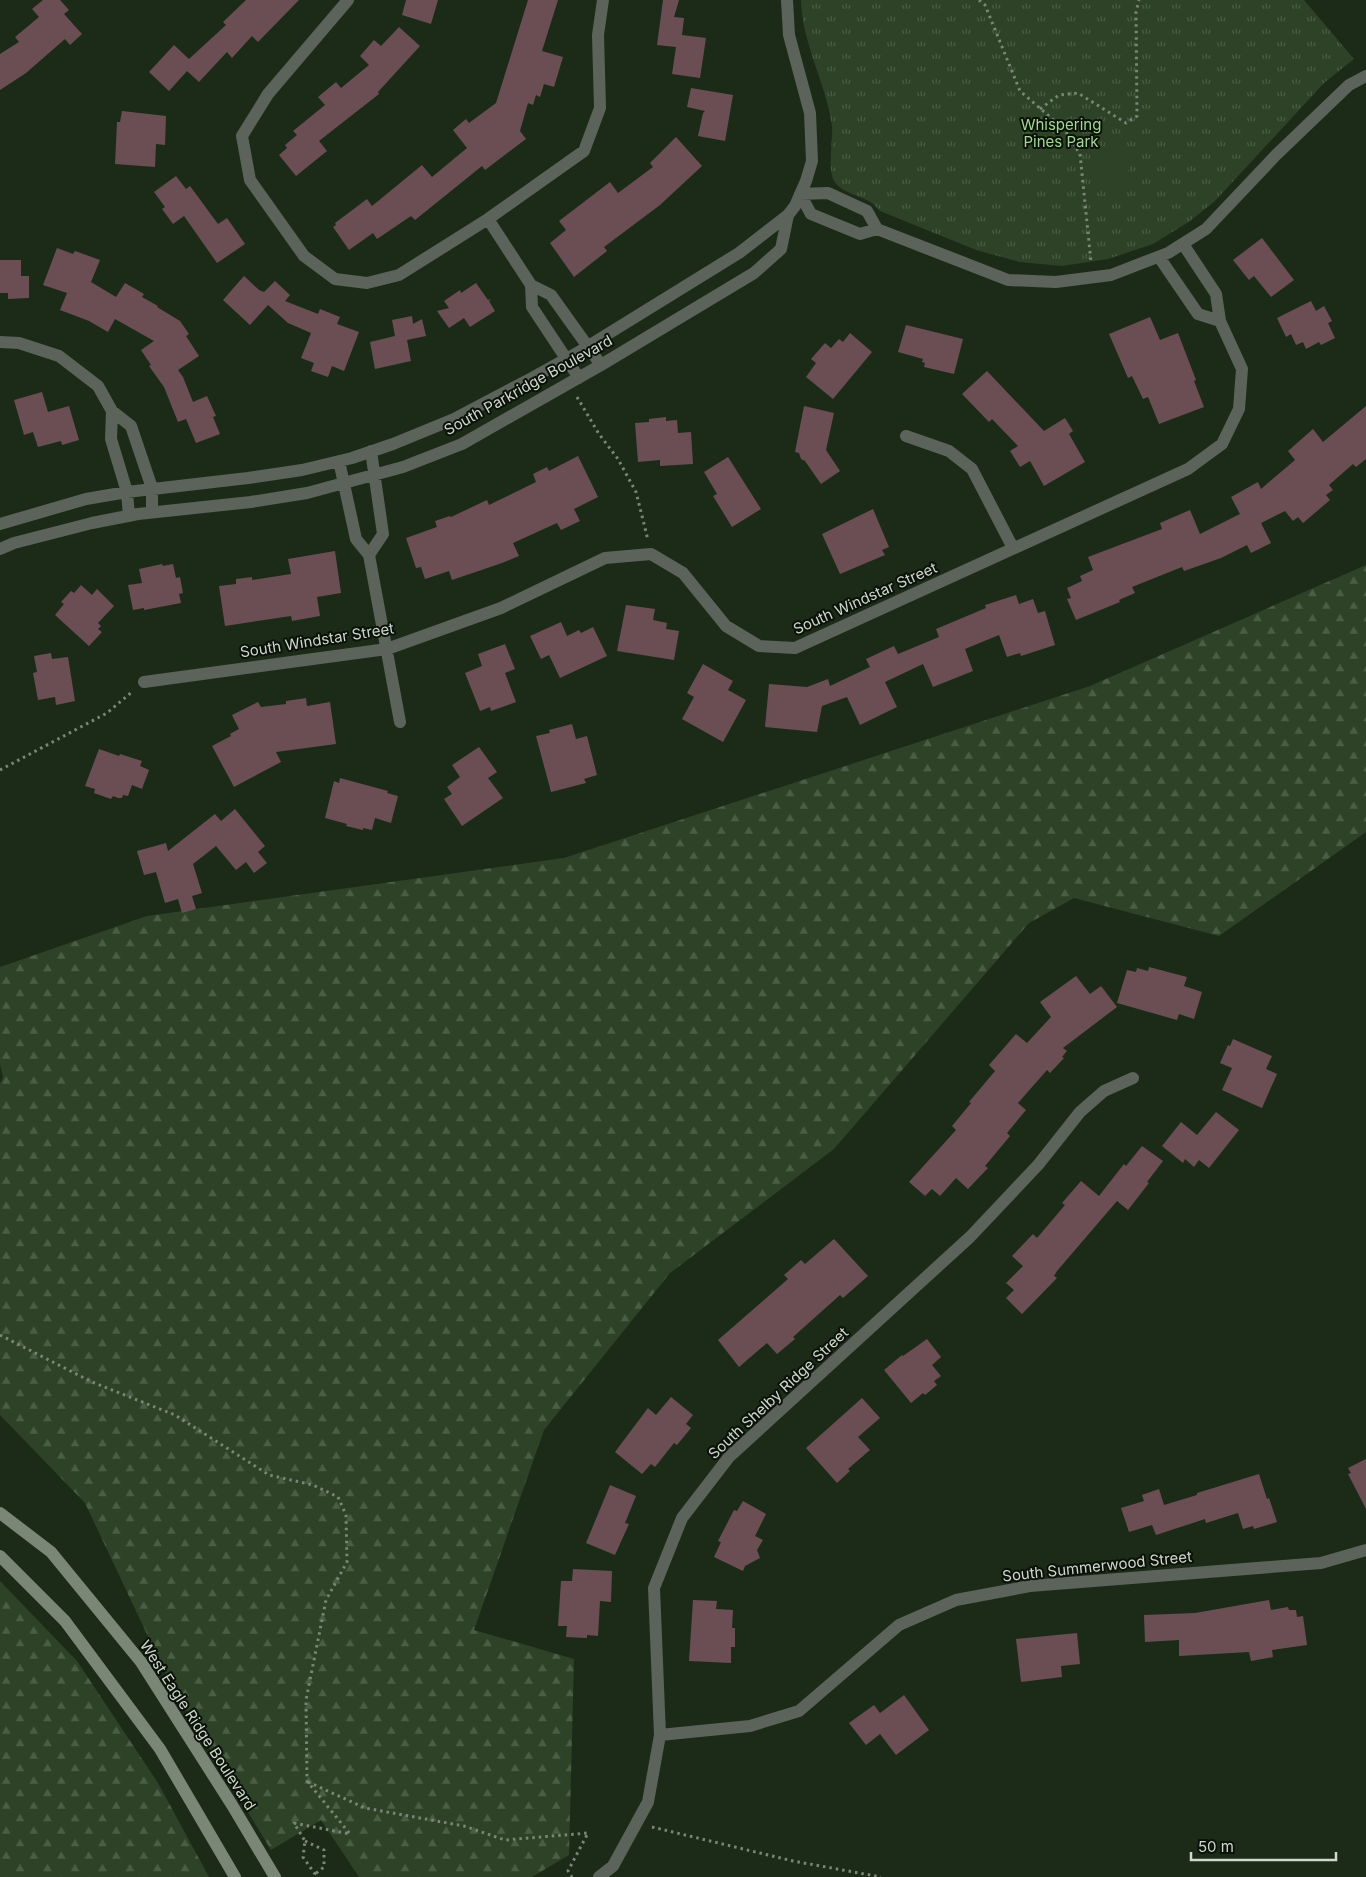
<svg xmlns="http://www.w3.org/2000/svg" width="1366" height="1877" font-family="Inter,sans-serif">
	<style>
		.forest { fill: url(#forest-firs) }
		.park { fill: url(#park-tufts) }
		.garden { fill: #2d4227 }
		.building { fill: #6b4e54 }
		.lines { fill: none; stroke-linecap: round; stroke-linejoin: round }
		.path { stroke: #7b8677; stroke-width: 3; stroke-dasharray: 2.5 4; stroke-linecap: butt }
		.street { stroke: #5c635a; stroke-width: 12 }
		.secondary { stroke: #7a8676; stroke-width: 12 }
		.labels { text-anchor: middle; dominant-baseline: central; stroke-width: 4; stroke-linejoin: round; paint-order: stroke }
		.park-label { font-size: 15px; fill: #a3d894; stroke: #0b1209 }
		.street-label { font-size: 15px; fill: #cfd8cc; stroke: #0b1209 }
	</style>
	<defs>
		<pattern id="forest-firs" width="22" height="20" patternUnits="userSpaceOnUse" patternTransform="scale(1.25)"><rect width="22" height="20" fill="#2d4227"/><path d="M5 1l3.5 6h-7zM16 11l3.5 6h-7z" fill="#4a5d45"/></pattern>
		<pattern id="park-tufts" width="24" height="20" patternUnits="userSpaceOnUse" patternTransform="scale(1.25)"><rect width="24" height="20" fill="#2d4227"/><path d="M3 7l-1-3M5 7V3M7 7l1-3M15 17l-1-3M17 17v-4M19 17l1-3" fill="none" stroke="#4a5d45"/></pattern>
	</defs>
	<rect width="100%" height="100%" fill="#1c2b18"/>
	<path class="forest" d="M 1366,565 L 1366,832 L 1219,936 L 1074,898 L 1029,923 L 834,1149 L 670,1273 L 544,1430 L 474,1630 L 574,1659 L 569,1855 L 532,1877 L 359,1877 L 321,1820 L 271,1850 L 171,1685 L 85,1503 L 0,1415 L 0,1083 L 3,1078 L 0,1064 L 0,967 L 147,916 L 564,858 L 1090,686 Z
		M 0,1581 L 77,1661 L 158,1783 L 209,1877 L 0,1877 Z"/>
	<path class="park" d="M 801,0 L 1304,0 L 1354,59 L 1324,83 L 1215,201 L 1190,221 L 1153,244 L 1108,259 L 1062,266 L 1020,262 L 976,250 L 880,211 C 877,208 875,205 872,203 C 860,195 840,193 833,179 C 828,167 833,141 832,126 C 826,83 802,44 801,0 Z"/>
	<path class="garden" d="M 1113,146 L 1130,168 L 1120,185 C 1101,184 1091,173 1098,154 Z"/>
	<path class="building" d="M 43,0 L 60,0 L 69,10 L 64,14 L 82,34 L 70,45 L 65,39 L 26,73 L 0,90 L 0,54 L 19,42 L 15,37 L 39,17 L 32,9 Z
		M 246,0 L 299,0 L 258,42 L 252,36 L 232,58 L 227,52 L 199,82 L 187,71 L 169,91 L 149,72 L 174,45 L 189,59 L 226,25 L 223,22 Z
		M 406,0 L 438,0 L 431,24 L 402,15 Z
		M 528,0 L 558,0 L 542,51 L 563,57 L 554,87 L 544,84 L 540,97 L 536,95 L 533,105 L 528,103 L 520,131 L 526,139 L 485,170 L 482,166 L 415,220 L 411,216 L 377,239 L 373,233 L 349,250 L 333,227 L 336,225 L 335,223 L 367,199 L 372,206 L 422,165 L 432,177 L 467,148 L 453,130 L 466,119 L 469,123 L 496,103 Z
		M 663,0 L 679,0 L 674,17 L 684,18 L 682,35 L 706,38 L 700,78 L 672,74 L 676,47 L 657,45 Z
		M 399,27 L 420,46 L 378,92 L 379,94 L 319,141 L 327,151 L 296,176 L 279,155 L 287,148 L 285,145 L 297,135 L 293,131 L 325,105 L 318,97 L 336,82 L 341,88 L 369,65 L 360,56 L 374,40 L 381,46 Z
		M 691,88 L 733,95 L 725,141 L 698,136 L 703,113 L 705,111 L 687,107 Z
		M 122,111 L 166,116 L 165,145 L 156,144 L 155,167 L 115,164 L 117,122 L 120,122 Z
		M 676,137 L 702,166 L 660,205 L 604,247 L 607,251 L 574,277 L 550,243 L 566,230 L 559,221 L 610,182 L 618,193 L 653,167 L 650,163 Z
		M 176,176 L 186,189 L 190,186 L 218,224 L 227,218 L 245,244 L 217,263 L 184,216 L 173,224 L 162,209 L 165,207 L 154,192 Z
		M 1262,238 L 1294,280 L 1271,297 L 1254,276 L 1249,280 L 1233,260 Z
		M 57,248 L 73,254 L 75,251 L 100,260 L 91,282 L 116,297 L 125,283 L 144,294 L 142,297 L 158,306 L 157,307 L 180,321 L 189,334 L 186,336 L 199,356 L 178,370 L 183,377 L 193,402 L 207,396 L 216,416 L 213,417 L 220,434 L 196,443 L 186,419 L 178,422 L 164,387 L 149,366 L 151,365 L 141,350 L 154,341 L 115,319 L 108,332 L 89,321 L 60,310 L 67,293 L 43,285 Z
		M 0,260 L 21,260 L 21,276 L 29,276 L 29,298 L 8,299 L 8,293 L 0,293 Z
		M 244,276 L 259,290 L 264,292 L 275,281 L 290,295 L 285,301 L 318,314 L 320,309 L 340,317 L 337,324 L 359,332 L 344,371 L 332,366 L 328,377 L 311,371 L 314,363 L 301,358 L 311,333 L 288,323 L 268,305 L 250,325 L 223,300 Z
		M 476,283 L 488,300 L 491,299 L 489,301 L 495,311 L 470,327 L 464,318 L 449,328 L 437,311 L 449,308 L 444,301 L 460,290 L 461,293 Z
		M 1311,301 L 1316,311 L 1324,306 L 1332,321 L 1328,323 L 1335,338 L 1321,345 L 1319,342 L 1306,349 L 1303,342 L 1296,345 L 1291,334 L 1286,337 L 1277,318 Z
		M 412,316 L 413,324 L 422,319 L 426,336 L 407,340 L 411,361 L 375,369 L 370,342 L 395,336 L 392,320 Z
		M 1150,317 L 1160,340 L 1178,333 L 1196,380 L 1194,381 L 1204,407 L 1159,424 L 1148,397 L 1143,399 L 1132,376 L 1128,378 L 1109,334 Z
		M 906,325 L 963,339 L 954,374 L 924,367 L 925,363 L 922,362 L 923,359 L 898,352 Z
		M 850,333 L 872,352 L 833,399 L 806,377 L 816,363 L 811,359 L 825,343 L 831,348 L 839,339 L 843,342 Z
		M 987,371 L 1044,431 L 1065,418 L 1073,431 L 1069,434 L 1085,462 L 1044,486 L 1030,461 L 1020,467 L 1010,451 L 1018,446 L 992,419 L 989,422 L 962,394 Z
		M 42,392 L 48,412 L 69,406 L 79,440 L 62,445 L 61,441 L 38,447 L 33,432 L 24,435 L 14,400 Z
		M 804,406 L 834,413 L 826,450 L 840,471 L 821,484 L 805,461 L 801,459 L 799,453 L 795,452 Z
		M 1366,406 L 1366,459 L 1356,467 L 1353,464 L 1329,485 L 1333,490 L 1326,495 L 1330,500 L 1303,523 L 1298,517 L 1293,521 L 1285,511 L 1261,523 L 1271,543 L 1251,553 L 1247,545 L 1221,558 L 1184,571 L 1182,567 L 1132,587 L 1135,593 L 1119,600 L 1120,602 L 1076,620 L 1067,599 L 1071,598 L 1067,588 L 1082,581 L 1080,576 L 1093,570 L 1088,557 L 1162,529 L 1160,523 L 1190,510 L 1200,534 L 1240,514 L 1231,497 L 1258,482 L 1261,489 L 1295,460 L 1288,451 L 1313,429 L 1323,442 Z
		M 666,417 L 666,421 L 677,420 L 678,433 L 691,432 L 693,464 L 660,466 L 660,460 L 638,462 L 635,423 L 649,422 L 649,419 Z
		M 578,456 L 598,497 L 574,509 L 580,521 L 561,530 L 557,523 L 513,543 L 519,556 L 502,563 L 452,580 L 449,571 L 425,579 L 421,567 L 416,568 L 406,538 L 437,527 L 435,521 L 450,516 L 451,517 L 487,500 L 489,505 L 536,482 L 533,474 L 547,467 L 549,471 Z
		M 728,457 L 761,509 L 732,527 L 713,496 L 717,494 L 704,472 Z
		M 873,509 L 889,547 L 882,550 L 885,555 L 840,574 L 822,534 Z
		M 335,551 L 341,593 L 317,597 L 320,616 L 292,621 L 291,616 L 225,626 L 219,586 L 236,584 L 236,579 L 252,577 L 252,580 L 291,574 L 288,559 Z
		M 162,564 L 163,566 L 173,564 L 176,578 L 180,577 L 183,593 L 179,594 L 181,603 L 144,610 L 144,608 L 133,610 L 128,585 L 142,583 L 139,569 Z
		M 81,585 L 92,595 L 97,589 L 114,606 L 98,623 L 101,626 L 98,629 L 102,632 L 89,646 L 55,615 L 64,604 L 61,602 L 71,591 L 74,593 Z
		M 1016,595 L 1019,604 L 1033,599 L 1038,613 L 1045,611 L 1055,645 L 1021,656 L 1020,653 L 1007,657 L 999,635 L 965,649 L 973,671 L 933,687 L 923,664 L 885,682 L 897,707 L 860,725 L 847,697 L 822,706 L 817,732 L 765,727 L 769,684 L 807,687 L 828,679 L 830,686 L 870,667 L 866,659 L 894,646 L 898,654 L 939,637 L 936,629 L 986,608 L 985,605 Z
		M 626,605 L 655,609 L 653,620 L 667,623 L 666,629 L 679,631 L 674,660 L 617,651 Z
		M 561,622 L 567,636 L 579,630 L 581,633 L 593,627 L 607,656 L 560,678 L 549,655 L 541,659 L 530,636 Z
		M 505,644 L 515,669 L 505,673 L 516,702 L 491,711 L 490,707 L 480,711 L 465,673 L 482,666 L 478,654 Z
		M 51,653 L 52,659 L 68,657 L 75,701 L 56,705 L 55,697 L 38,700 L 33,673 L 37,672 L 34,656 Z
		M 703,664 L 733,681 L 728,690 L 746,700 L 723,742 L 682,719 L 694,697 L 687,693 Z
		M 306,698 L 307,706 L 330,702 L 336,744 L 276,752 L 281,762 L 234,787 L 212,746 L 231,736 L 230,734 L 239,729 L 232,715 L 258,702 L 261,707 L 286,704 L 286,701 Z
		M 572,724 L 576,739 L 587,736 L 597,775 L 584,779 L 586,783 L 551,792 L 536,736 L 550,733 L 549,730 Z
		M 479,747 L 497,772 L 488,778 L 503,798 L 462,826 L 444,799 L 452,794 L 447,787 L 460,777 L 452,765 Z
		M 99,749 L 119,756 L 120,754 L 142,761 L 140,766 L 149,770 L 142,789 L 132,785 L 128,796 L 123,795 L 122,798 L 118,798 L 113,796 L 111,799 L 94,793 L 95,789 L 85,786 Z
		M 340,778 L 388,791 L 387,793 L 398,796 L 391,823 L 375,818 L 372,830 L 363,828 L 363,830 L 346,826 L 347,824 L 325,818 L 334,781 L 339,783 Z
		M 235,809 L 265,846 L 258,852 L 267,863 L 254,873 L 246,862 L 236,870 L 216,846 L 193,864 L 202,893 L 192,896 L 196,909 L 182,913 L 178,899 L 165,903 L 156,872 L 144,875 L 137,851 L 166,843 L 168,851 L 215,814 L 221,821 Z
		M 1149,967 L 1187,977 L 1184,986 L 1202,992 L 1194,1019 L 1179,1014 L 1177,1020 L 1117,1003 L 1127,970 L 1136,972 L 1137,968 L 1148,971 Z
		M 1076,976 L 1090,994 L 1101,986 L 1117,1007 L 1063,1048 L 1067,1051 L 1062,1057 L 1064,1058 L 1050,1073 L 1047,1070 L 1018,1103 L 1026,1110 L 1007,1133 L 1010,1136 L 985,1166 L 988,1168 L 968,1189 L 956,1178 L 940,1196 L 932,1189 L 925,1196 L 909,1182 L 956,1130 L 952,1126 L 971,1103 L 969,1102 L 995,1071 L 989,1065 L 1016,1034 L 1027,1043 L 1051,1017 L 1040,1002 Z
		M 1233,1039 L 1272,1056 L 1266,1069 L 1277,1074 L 1262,1108 L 1222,1090 L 1232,1068 L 1220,1063 L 1228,1045 L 1230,1046 Z
		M 1216,1112 L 1239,1130 L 1209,1168 L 1199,1160 L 1194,1167 L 1185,1159 L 1183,1163 L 1162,1146 L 1181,1122 L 1197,1135 Z
		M 1142,1146 L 1163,1161 L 1147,1182 L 1149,1183 L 1128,1210 L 1117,1201 L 1057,1271 L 1054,1276 L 1057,1278 L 1022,1314 L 1006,1298 L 1014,1290 L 1006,1283 L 1023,1266 L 1012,1256 L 1033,1234 L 1037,1238 L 1065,1205 L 1062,1203 L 1081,1181 L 1099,1196 L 1124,1164 L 1126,1166 Z
		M 834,1239 L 868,1276 L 843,1298 L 840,1295 L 793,1337 L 795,1339 L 777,1354 L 767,1343 L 739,1367 L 718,1340 L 788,1279 L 784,1275 L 801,1260 L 805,1264 Z
		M 927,1339 L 941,1357 L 932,1365 L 941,1376 L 934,1381 L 937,1385 L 925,1395 L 923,1393 L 911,1403 L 884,1370 L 902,1355 L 903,1356 Z
		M 671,1397 L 693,1415 L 686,1424 L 691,1428 L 677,1445 L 674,1443 L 655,1467 L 651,1464 L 642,1474 L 615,1452 L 648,1408 L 656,1415 Z
		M 862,1398 L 880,1418 L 858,1437 L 870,1450 L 848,1469 L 850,1471 L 837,1483 L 806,1448 Z
		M 1366,1459 L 1366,1509 L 1348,1474 L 1351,1473 L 1348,1468 Z
		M 1259,1474 L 1267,1499 L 1269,1498 L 1277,1522 L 1254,1529 L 1253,1526 L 1243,1529 L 1238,1513 L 1206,1523 L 1205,1519 L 1156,1535 L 1152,1525 L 1129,1532 L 1121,1508 L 1144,1501 L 1142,1495 L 1159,1489 L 1164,1505 L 1197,1495 L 1197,1493 Z
		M 610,1485 L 636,1496 L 625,1523 L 629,1524 L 615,1555 L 586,1543 Z
		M 743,1501 L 766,1514 L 755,1536 L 763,1540 L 757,1550 L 760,1558 L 745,1566 L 743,1571 L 714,1557 L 721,1542 L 718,1541 L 734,1510 L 737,1511 Z
		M 573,1569 L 612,1571 L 611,1602 L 600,1601 L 598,1636 L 587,1635 L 587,1638 L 566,1637 L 567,1626 L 558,1626 L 561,1581 L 572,1581 Z
		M 693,1600 L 717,1601 L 716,1609 L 733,1610 L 732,1628 L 735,1628 L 735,1647 L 731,1647 L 731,1663 L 689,1661 Z
		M 1269,1600 L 1271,1610 L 1288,1607 L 1289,1610 L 1296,1610 L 1297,1617 L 1303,1616 L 1307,1645 L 1272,1650 L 1273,1657 L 1251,1661 L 1249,1652 L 1179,1656 L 1179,1640 L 1145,1642 L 1144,1615 L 1195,1613 Z
		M 1077,1633 L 1080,1664 L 1061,1666 L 1062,1677 L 1021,1682 L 1016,1639 Z
		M 904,1695 L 929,1730 L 896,1755 L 880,1734 L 866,1745 L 849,1723 L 874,1705 L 880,1713 Z"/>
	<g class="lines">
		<path class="path" d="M 979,0 L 985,5 L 1020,91 L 1064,129 L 1080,154 L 1091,262
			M 1040,109 L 1059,95 L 1078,93 L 1126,123 L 1137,116 L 1136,12 L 1139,0
			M 577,397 L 599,434 L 618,459 L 636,492 L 648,540
			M 0,770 L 107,713 L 133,691
			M 0,1335 L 92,1382 L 175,1415 L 269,1475 L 313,1485 L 338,1497 L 346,1515 L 347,1562 L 326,1600 L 306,1700 L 307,1781 L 350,1834 L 294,1823 L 305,1841 L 303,1857 L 315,1874 L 312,1877
			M 308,1782 L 365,1808 L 464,1826 L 505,1840 L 588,1833 L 568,1871 L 572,1877
			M 652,1827 L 793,1861 L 881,1877
			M 305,1841 L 324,1850 L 324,1867 L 315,1874"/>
		<path class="street" d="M 348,0 L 268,94 L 242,136 L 250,180 L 304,256 L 335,279 L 367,283 L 399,275 L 488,219 L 531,285
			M 828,193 L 867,211 L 877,229 L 860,234 L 811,214 L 800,194 Z
			M 488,219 L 584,151 L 600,108 L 598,35 L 603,0
			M 877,229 L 1008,280 L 1056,282 L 1111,275 L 1168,253 L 1206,229 L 1276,155 L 1349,85 L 1366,76
			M 1159,257 L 1198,314 L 1220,321
			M 531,285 L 551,295 L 601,365
			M 531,285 L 532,307 L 579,378
			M 0,342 L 19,343 L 59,356 L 98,386 L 112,411 L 131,426 L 152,488 L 152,512
			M 112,411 L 111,439 L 127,492 L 129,516
			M 906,436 L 949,451 L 972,469 L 1013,548
			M 339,461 L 356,539 L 369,555 L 400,722
			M 0,524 L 86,499 L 127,492 L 248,478 L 302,470 L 352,458 L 393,444 L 454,419 L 532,378 L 577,353 L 739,253 L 788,215 L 795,206 L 806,181 L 812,161 L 810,113 L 789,35 L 787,0
			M 0,549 L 14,543 L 92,523 L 138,514 L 251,502 L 307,493 L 403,467 L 462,444 L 601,365 L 754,273 L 781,249 L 788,215
			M 369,555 L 383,534 L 371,451
			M 144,682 L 387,649 L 501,608 L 605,558 L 651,554 L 683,573 L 726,626 L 759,646 L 795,648 L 1188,469 L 1222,444 L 1239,409 L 1242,369 L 1220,321 L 1216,294 L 1183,244
			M 660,1735 L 750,1726 L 799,1711 L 899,1625 L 956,1600 L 1030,1586 L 1321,1563 L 1366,1550
			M 599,1877 L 613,1866 L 648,1802 L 660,1735 L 654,1588 L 682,1518 L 729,1457 L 970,1237 L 1038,1165 L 1080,1112 L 1104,1091 L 1133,1078"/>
		<path class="secondary" d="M 0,1513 L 51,1552 L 141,1662 L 232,1805 L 275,1877
			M 0,1556 L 65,1621 L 160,1749 L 235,1877"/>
	</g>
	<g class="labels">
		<g class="park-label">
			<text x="1061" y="124">Whispering<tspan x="1061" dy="17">Pines Park</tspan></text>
		</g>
		<g class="street-label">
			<text transform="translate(528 385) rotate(-29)">South Parkridge Boulevard</text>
			<text transform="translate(865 598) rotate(-24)">South Windstar Street</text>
			<text transform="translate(317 640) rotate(-9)">South Windstar Street</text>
			<text transform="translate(778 1393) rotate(-43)">South Shelby Ridge Street</text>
			<text transform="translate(1097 1566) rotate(-6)">South Summerwood Street</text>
			<text transform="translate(198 1725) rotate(57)">West Eagle Ridge Boulevard</text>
		</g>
	</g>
	<path d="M1191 1852v8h145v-8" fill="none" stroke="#cfd8cc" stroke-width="2.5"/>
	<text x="1198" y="1852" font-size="15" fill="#cfd8cc" stroke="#0b1209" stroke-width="4" paint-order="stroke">50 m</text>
</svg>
